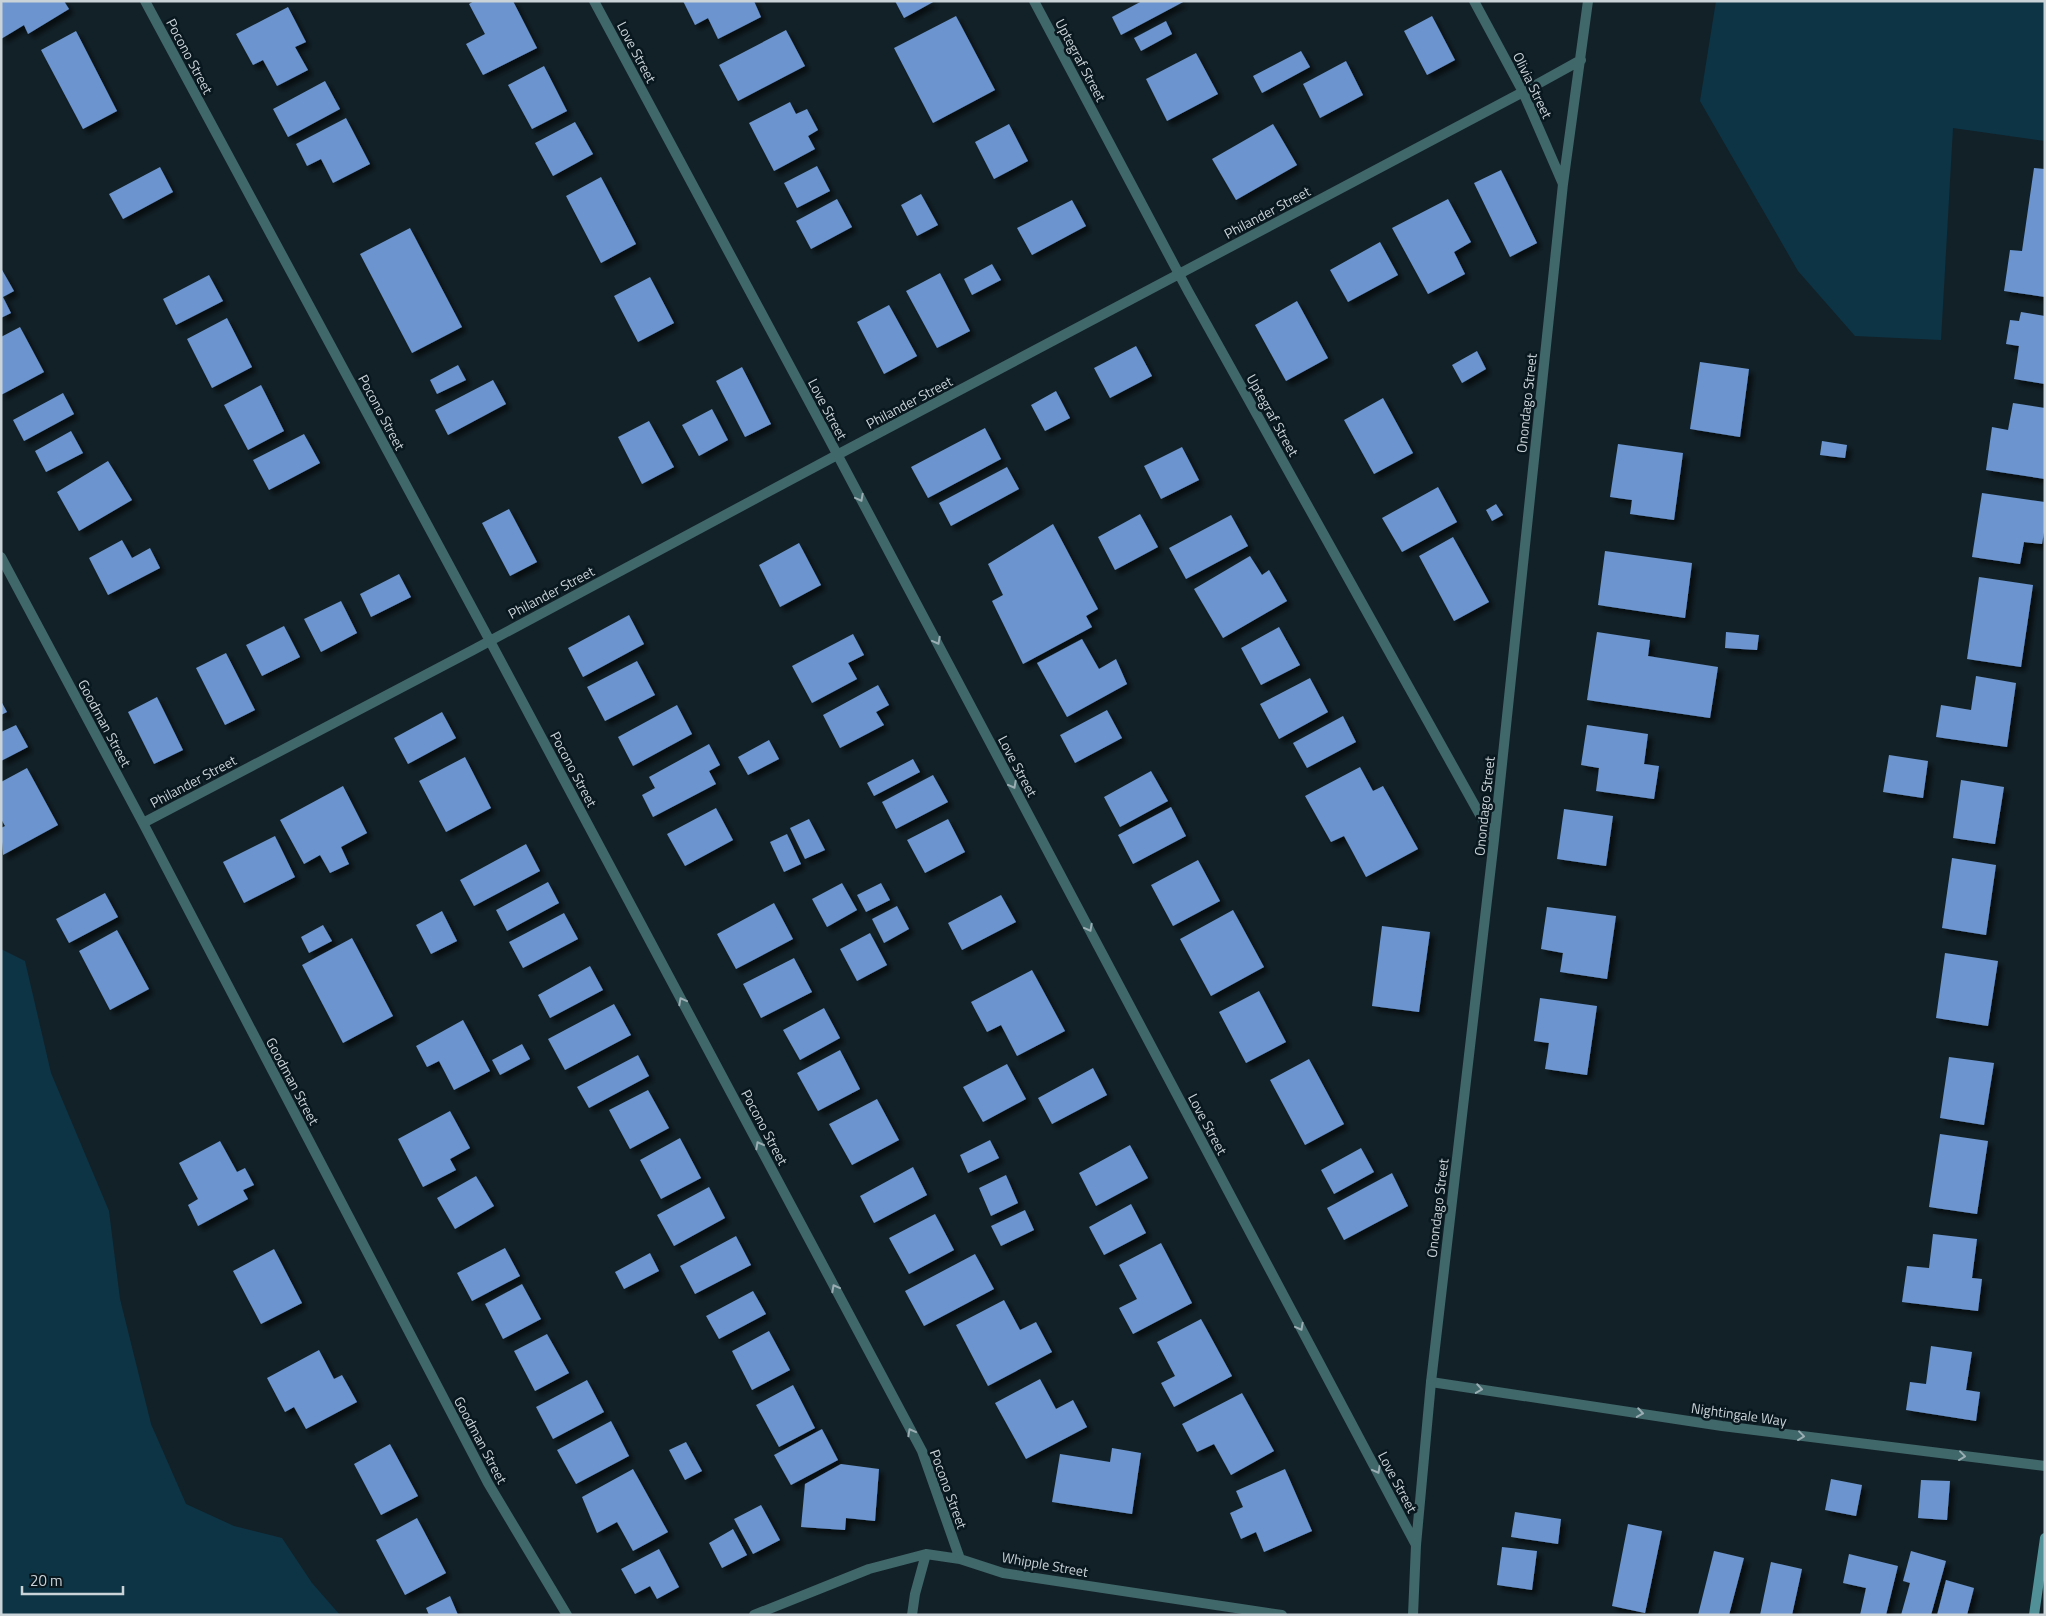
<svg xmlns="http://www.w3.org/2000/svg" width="2046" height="1616" font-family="'Titillium Web',sans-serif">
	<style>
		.green { fill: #0d3445 }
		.building { fill: #6c95cf; filter: url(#shadow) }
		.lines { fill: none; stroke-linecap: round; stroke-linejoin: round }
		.service { stroke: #40676a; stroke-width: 10 }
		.minor { stroke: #40676a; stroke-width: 10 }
		.secondary { stroke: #509096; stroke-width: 10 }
		.oneway { stroke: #9aadb2 }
		.labels { text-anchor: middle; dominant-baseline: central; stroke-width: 5; stroke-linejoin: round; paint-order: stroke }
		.street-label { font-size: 14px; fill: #cad3d8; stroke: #09171e }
	</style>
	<defs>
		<filter id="shadow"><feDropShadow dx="4.5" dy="4.5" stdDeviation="2.5" flood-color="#0009"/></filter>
	</defs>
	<rect width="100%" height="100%" fill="#122128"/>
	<path class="green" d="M 1716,1 L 2045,1 L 2045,141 L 1953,128 L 1941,340 L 1855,336 L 1798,271 L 1700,101 Z
		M 1,949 L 25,961 L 51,1073 L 109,1211 L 120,1299 L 151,1424 L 186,1504 L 234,1526 L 282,1538 L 312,1583 L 340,1615 L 1,1615 Z"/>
	<path class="building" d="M 4,1 L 64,1 L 69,9 L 28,34 L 24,25 L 1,39 L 1,3 Z
		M 474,1 L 513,1 L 537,48 L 483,75 L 466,44 L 485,34 L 469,4 Z
		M 683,1 L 754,1 L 761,17 L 718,39 L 708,18 L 695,25 Z
		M 895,1 L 935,1 L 904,18 Z
		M 1142,1 L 1185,1 L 1121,35 L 1112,17 Z
		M 288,7 L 306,42 L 295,47 L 308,70 L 277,86 L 263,60 L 253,65 L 236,34 Z
		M 956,16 L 995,90 L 933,123 L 894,48 Z
		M 1432,16 L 1455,60 L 1427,75 L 1404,31 Z
		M 1166,21 L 1172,34 L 1141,51 L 1134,38 Z
		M 786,30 L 805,66 L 738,101 L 719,65 Z
		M 76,31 L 117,111 L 83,129 L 41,50 Z
		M 1301,51 L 1310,67 L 1262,93 L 1253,76 Z
		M 1196,53 L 1218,94 L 1167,121 L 1146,79 Z
		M 1346,61 L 1363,95 L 1320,118 L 1303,84 Z
		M 544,66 L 567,111 L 532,129 L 508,85 Z
		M 325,81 L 340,109 L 288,137 L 273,109 Z
		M 790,102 L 796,114 L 807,109 L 818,130 L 808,136 L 815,149 L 774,171 L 749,123 Z
		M 346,118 L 370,164 L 333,183 L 321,159 L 307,166 L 296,144 Z
		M 575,122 L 593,154 L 553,176 L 535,143 Z
		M 1009,124 L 1028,161 L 994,179 L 975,142 Z
		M 1273,124 L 1297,165 L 1236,200 L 1212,159 Z
		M 817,166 L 830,191 L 797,208 L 784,183 Z
		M 160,167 L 173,192 L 123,219 L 109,194 Z
		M 2034,168 L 2045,169 L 2045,297 L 2004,291 L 2010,250 L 2022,251 Z
		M 1501,170 L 1537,243 L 1510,257 L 1474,183 Z
		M 601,177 L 636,244 L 601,263 L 566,196 Z
		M 921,194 L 938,225 L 917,236 L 901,205 Z
		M 837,199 L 852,227 L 811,249 L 796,221 Z
		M 1448,199 L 1471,242 L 1454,252 L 1465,274 L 1428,294 L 1392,228 Z
		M 1072,200 L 1086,226 L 1032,255 L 1017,228 Z
		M 410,228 L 462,327 L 412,353 L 360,254 Z
		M 1380,242 L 1398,275 L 1348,302 L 1330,270 Z
		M 992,264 L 1001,280 L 972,295 L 964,279 Z
		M 1,268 L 14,291 L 3,297 L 11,313 L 1,318 Z
		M 940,273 L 970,331 L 937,348 L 906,291 Z
		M 209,275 L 223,301 L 176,325 L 163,299 Z
		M 650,277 L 674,323 L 638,342 L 614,296 Z
		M 1297,301 L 1328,358 L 1286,381 L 1255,325 Z
		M 889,305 L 917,356 L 884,374 L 857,322 Z
		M 2021,312 L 2045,316 L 2045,384 L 2014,379 L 2019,346 L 2006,344 L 2010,320 L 2019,321 Z
		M 227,318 L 252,367 L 212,388 L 187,339 Z
		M 20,327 L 44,372 L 1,395 L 1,337 Z
		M 1136,346 L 1152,376 L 1110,398 L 1094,368 Z
		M 1477,351 L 1486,369 L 1462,383 L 1452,365 Z
		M 1700,362 L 1749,369 L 1740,437 L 1690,429 Z
		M 458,365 L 466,380 L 437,394 L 430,380 Z
		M 742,367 L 771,424 L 745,437 L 716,381 Z
		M 493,380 L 506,404 L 448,435 L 435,410 Z
		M 261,385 L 284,431 L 248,450 L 224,405 Z
		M 1056,391 L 1070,418 L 1045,431 L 1031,405 Z
		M 63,393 L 74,414 L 24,441 L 13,420 Z
		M 1383,398 L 1413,453 L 1374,474 L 1344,420 Z
		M 2013,403 L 2045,408 L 2045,479 L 1986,470 L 1992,427 L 2008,430 Z
		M 712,409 L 728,440 L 699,456 L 682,425 Z
		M 649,421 L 674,467 L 642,484 L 618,437 Z
		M 985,428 L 1001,459 L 928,498 L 911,467 Z
		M 71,431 L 83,453 L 46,472 L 35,451 Z
		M 304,434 L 320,463 L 269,490 L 253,460 Z
		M 1822,441 L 1847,445 L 1845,458 L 1820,455 Z
		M 1618,444 L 1683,453 L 1674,520 L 1630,514 L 1632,500 L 1610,497 Z
		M 1182,447 L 1199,480 L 1161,499 L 1144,466 Z
		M 108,461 L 132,500 L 79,531 L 57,492 Z
		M 1007,467 L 1019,489 L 951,526 L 939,503 Z
		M 1438,487 L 1457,522 L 1402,552 L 1382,518 Z
		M 1982,493 L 2045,502 L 2045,526 L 2042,544 L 2024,542 L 2020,564 L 1972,557 Z
		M 1496,504 L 1503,515 L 1492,521 L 1486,510 Z
		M 509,509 L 537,562 L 510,576 L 482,523 Z
		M 1140,514 L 1158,547 L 1115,570 L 1098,537 Z
		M 1231,515 L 1248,546 L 1186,579 L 1169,548 Z
		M 1053,524 L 1098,609 L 1086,616 L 1092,627 L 1023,664 L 992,601 L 1003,595 L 988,564 Z
		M 1453,537 L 1489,602 L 1454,621 L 1419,556 Z
		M 122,540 L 132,558 L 150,548 L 160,568 L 108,595 L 89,558 Z
		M 799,543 L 821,585 L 780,607 L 759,565 Z
		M 1605,551 L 1692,563 L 1685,618 L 1598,605 Z
		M 1250,556 L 1262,575 L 1269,570 L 1287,601 L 1223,638 L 1194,589 Z
		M 399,574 L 411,597 L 371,617 L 360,594 Z
		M 1979,577 L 2033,585 L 2021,667 L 1967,659 Z
		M 341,601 L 357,633 L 321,652 L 304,619 Z
		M 629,615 L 644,644 L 583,677 L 568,648 Z
		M 284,626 L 300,657 L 262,676 L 246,645 Z
		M 1279,627 L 1300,665 L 1261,685 L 1241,648 Z
		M 1597,632 L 1650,640 L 1648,656 L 1718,667 L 1710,718 L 1587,700 Z
		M 1726,632 L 1759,635 L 1757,650 L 1725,648 Z
		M 853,634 L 864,655 L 848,663 L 857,679 L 812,703 L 792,666 Z
		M 1082,639 L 1099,669 L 1116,659 L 1127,684 L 1067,717 L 1037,663 Z
		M 226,653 L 255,710 L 225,725 L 196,668 Z
		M 637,661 L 655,695 L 605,721 L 587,687 Z
		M 1976,676 L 2016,683 L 2007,747 L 1936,737 L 1941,705 L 1971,710 Z
		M 1310,678 L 1328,712 L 1279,739 L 1260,704 Z
		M 878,685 L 889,705 L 876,712 L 884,725 L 840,748 L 823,715 Z
		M 157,697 L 183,750 L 154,764 L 128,712 Z
		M 1,701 L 7,712 L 1,715 Z
		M 677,705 L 692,734 L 633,766 L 618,737 Z
		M 1107,710 L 1122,738 L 1075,763 L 1060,735 Z
		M 442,712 L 456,738 L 408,764 L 394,738 Z
		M 1343,716 L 1356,742 L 1307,768 L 1293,743 Z
		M 16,725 L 28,747 L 1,761 L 1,732 Z
		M 1587,725 L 1648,734 L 1644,764 L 1659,766 L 1654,799 L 1596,791 L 1599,768 L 1581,765 Z
		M 769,740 L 779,759 L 748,775 L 738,757 Z
		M 709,744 L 720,765 L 709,771 L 716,784 L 653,817 L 642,795 L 655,788 L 649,777 Z
		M 1889,755 L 1928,761 L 1923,798 L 1883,792 Z
		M 465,757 L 491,808 L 446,832 L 419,781 Z
		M 913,759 L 920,772 L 874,796 L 867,783 Z
		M 1360,767 L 1373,791 L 1383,786 L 1418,849 L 1366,877 L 1344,836 L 1331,842 L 1305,796 Z
		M 27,768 L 58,825 L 3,855 L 1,828 L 5,826 L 1,819 L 1,782 Z
		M 1151,771 L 1168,801 L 1120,827 L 1104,797 Z
		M 933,775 L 948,802 L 896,829 L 882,802 Z
		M 1961,780 L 2004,787 L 1995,844 L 1953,838 Z
		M 343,786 L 367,833 L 341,847 L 349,864 L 330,873 L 320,855 L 304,864 L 280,820 Z
		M 1171,807 L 1186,836 L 1133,864 L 1118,835 Z
		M 716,808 L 733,840 L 685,866 L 667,834 Z
		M 1564,809 L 1613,816 L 1606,866 L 1557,859 Z
		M 809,819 L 825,850 L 805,859 L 790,828 Z
		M 948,819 L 965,852 L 925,873 L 907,840 Z
		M 787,834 L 801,864 L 784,872 L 770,842 Z
		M 275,836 L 295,877 L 244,903 L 223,862 Z
		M 526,844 L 540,871 L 474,906 L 460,880 Z
		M 1952,858 L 1996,865 L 1986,935 L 1942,928 Z
		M 1198,860 L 1220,901 L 1173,926 L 1151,885 Z
		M 548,882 L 559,903 L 507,931 L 496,910 Z
		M 842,883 L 857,910 L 827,927 L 812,899 Z
		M 881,883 L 890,900 L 866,912 L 857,895 Z
		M 105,893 L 118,917 L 69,943 L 56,919 Z
		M 1001,895 L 1016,922 L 962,950 L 948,923 Z
		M 774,903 L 793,939 L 736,969 L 717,934 Z
		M 897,906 L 909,929 L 884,943 L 872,919 Z
		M 1547,907 L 1616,916 L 1607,979 L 1560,972 L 1563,953 L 1541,949 Z
		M 1233,910 L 1264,967 L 1211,996 L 1180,939 Z
		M 442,911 L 457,941 L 431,954 L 416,925 Z
		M 564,913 L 578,939 L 523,968 L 509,942 Z
		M 323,925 L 332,941 L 309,953 L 301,937 Z
		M 1382,926 L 1430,932 L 1419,1012 L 1372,1006 Z
		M 117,930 L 149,989 L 110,1010 L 79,951 Z
		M 870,933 L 887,965 L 857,981 L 840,949 Z
		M 352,938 L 393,1016 L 343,1043 L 302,965 Z
		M 1945,953 L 1998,961 L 1988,1026 L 1936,1018 Z
		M 794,958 L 812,992 L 761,1018 L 743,984 Z
		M 590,966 L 603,990 L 550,1018 L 538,995 Z
		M 1032,970 L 1065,1031 L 1017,1056 L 1001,1025 L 987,1032 L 971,1002 Z
		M 1259,991 L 1286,1042 L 1246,1063 L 1219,1012 Z
		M 1540,998 L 1597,1006 L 1587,1075 L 1545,1069 L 1549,1043 L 1534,1041 Z
		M 614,1004 L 631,1035 L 565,1070 L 548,1039 Z
		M 824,1008 L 840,1038 L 800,1060 L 783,1030 Z
		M 463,1020 L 490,1071 L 454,1090 L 439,1061 L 427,1067 L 416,1046 Z
		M 522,1044 L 530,1059 L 500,1075 L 492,1060 Z
		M 840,1050 L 860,1089 L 818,1111 L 797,1073 Z
		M 638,1055 L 649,1076 L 589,1108 L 577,1087 Z
		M 1949,1057 L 1994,1063 L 1984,1125 L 1940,1118 Z
		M 1309,1059 L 1344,1124 L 1305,1145 L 1270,1080 Z
		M 1007,1064 L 1026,1099 L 983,1122 L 963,1087 Z
		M 1093,1068 L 1107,1095 L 1052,1124 L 1038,1098 Z
		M 648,1090 L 669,1128 L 630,1149 L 609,1110 Z
		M 877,1099 L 899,1140 L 852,1165 L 829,1124 Z
		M 450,1111 L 470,1148 L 450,1159 L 456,1170 L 423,1187 L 398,1139 Z
		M 1940,1134 L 1988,1141 L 1977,1214 L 1929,1207 Z
		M 680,1138 L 701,1178 L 661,1199 L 640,1160 Z
		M 990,1140 L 999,1158 L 968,1173 L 960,1155 Z
		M 220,1141 L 237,1172 L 245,1168 L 254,1185 L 243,1190 L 248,1199 L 198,1226 L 188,1205 L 198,1199 L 179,1163 Z
		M 1130,1145 L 1148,1178 L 1096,1206 L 1079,1173 Z
		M 1361,1148 L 1374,1172 L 1334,1194 L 1321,1170 Z
		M 913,1167 L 927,1195 L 874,1223 L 860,1196 Z
		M 1392,1173 L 1408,1206 L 1344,1240 L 1327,1208 Z
		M 1006,1175 L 1018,1203 L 991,1216 L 979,1188 Z
		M 476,1176 L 494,1206 L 455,1229 L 437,1198 Z
		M 709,1187 L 725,1218 L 674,1246 L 657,1215 Z
		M 1131,1204 L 1146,1233 L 1104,1255 L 1089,1227 Z
		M 1025,1210 L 1034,1230 L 1001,1246 L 991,1226 Z
		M 935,1214 L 954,1250 L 909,1274 L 889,1238 Z
		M 1933,1234 L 1977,1239 L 1972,1278 L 1982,1279 L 1978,1311 L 1902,1302 L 1907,1266 L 1929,1268 Z
		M 736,1236 L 751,1265 L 695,1294 L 680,1266 Z
		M 1161,1243 L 1192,1303 L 1133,1334 L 1119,1308 L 1137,1299 L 1119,1265 Z
		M 505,1248 L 520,1276 L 472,1301 L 457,1273 Z
		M 274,1249 L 302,1303 L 261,1324 L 233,1271 Z
		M 650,1253 L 659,1271 L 624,1289 L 615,1272 Z
		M 975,1254 L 994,1289 L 924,1326 L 905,1291 Z
		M 522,1284 L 541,1319 L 503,1339 L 485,1304 Z
		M 753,1291 L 766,1314 L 719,1339 L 706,1316 Z
		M 1004,1300 L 1020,1330 L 1036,1322 L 1052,1352 L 988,1386 L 956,1325 Z
		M 1201,1319 L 1232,1376 L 1174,1407 L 1161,1383 L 1175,1376 L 1157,1342 Z
		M 769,1331 L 790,1370 L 752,1390 L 732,1351 Z
		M 547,1334 L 569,1373 L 535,1391 L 514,1351 Z
		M 1931,1346 L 1972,1352 L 1966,1390 L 1980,1392 L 1976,1421 L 1906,1410 L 1910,1382 L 1926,1384 Z
		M 319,1350 L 334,1379 L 342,1375 L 357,1402 L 306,1429 L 294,1407 L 285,1412 L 267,1378 Z
		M 1040,1379 L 1056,1409 L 1073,1400 L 1087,1427 L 1026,1459 L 995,1403 Z
		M 587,1380 L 604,1412 L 553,1439 L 536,1407 Z
		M 793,1385 L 815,1428 L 779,1447 L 756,1405 Z
		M 1242,1393 L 1274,1451 L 1231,1475 L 1214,1444 L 1197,1452 L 1182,1424 Z
		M 611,1421 L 629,1456 L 576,1484 L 557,1450 Z
		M 822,1429 L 838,1460 L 791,1485 L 774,1455 Z
		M 686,1442 L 702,1471 L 685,1480 L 669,1450 Z
		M 390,1444 L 418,1496 L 381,1515 L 354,1464 Z
		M 1112,1448 L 1141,1453 L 1132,1514 L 1052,1502 L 1060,1454 L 1110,1462 Z
		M 841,1464 L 879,1469 L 875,1521 L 846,1518 L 845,1530 L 801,1527 L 805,1484 Z
		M 633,1469 L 668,1532 L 633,1551 L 617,1522 L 597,1533 L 582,1497 Z
		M 1285,1469 L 1312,1531 L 1264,1552 L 1256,1532 L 1241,1539 L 1230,1513 L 1243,1507 L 1236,1491 Z
		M 1831,1479 L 1862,1485 L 1856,1516 L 1825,1510 Z
		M 1921,1480 L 1950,1481 L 1947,1520 L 1918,1518 Z
		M 761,1505 L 780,1540 L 753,1554 L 734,1519 Z
		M 1515,1512 L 1561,1519 L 1558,1544 L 1511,1537 Z
		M 417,1518 L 446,1573 L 405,1595 L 376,1540 Z
		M 1628,1524 L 1662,1531 L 1645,1613 L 1612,1606 Z
		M 733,1529 L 747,1555 L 722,1568 L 709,1543 Z
		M 1502,1547 L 1537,1551 L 1532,1590 L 1497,1585 Z
		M 659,1549 L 679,1587 L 657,1599 L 650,1586 L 635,1594 L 621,1569 Z
		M 1714,1551 L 1744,1558 L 1729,1615 L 1698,1615 Z
		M 1911,1551 L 1946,1561 L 1931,1615 L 1901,1615 L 1910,1583 L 1903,1581 Z
		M 1849,1554 L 1898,1566 L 1886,1615 L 1860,1615 L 1866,1588 L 1843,1583 Z
		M 1771,1562 L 1802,1569 L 1792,1615 L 1760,1615 Z
		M 1946,1580 L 1974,1588 L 1967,1615 L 1937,1615 Z
		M 450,1596 L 458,1615 L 429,1615 L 426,1608 Z"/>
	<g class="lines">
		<path class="service" d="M 1431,1382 L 1722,1426 L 2045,1466"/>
		<path class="minor" d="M 145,1 L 490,641 L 922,1451 L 960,1559
			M 594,1 L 828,437 L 1416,1545
			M 1034,1 L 1188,291 L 1494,840
			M 1474,1 L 1523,92 L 1563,184
			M 1,557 L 143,823 L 488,1483 L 567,1615
			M 143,823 L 473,650 L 837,455 L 1523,92 L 1581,60
			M 754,1615 L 869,1569 L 926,1554 L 960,1559 L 1003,1573 L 1282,1615
			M 912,1615 L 915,1594 L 926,1554
			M 1413,1615 L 1416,1545 L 1431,1382 L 1494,840 L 1563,184 L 1588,1"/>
		<path class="secondary" d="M 2034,1615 L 2045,1538"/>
	</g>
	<defs><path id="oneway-chevron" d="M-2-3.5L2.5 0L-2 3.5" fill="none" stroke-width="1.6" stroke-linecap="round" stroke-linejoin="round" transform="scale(1.25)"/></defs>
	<g class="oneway">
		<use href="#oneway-chevron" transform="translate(860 498) rotate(62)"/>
		<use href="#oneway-chevron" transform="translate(937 641) rotate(62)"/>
		<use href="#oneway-chevron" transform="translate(1013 785) rotate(62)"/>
		<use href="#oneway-chevron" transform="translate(1089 928) rotate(62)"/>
		<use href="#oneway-chevron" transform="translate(682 1001) rotate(-118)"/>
		<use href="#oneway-chevron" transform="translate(759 1145) rotate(-118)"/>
		<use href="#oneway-chevron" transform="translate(835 1288) rotate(-118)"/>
		<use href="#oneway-chevron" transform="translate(1300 1327) rotate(62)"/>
		<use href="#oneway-chevron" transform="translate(1479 1389) rotate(9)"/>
		<use href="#oneway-chevron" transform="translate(1640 1413) rotate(9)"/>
		<use href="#oneway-chevron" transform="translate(911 1432) rotate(-118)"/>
		<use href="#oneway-chevron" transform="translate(1801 1436) rotate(7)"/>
		<use href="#oneway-chevron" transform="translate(1962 1456) rotate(7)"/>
		<use href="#oneway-chevron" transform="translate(1377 1470) rotate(62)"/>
	</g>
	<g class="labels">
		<g class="street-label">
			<text transform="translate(637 52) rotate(62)">Love Street</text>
			<text transform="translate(190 56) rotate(62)">Pocono Street</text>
			<text transform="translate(1081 60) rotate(62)">Uptegraf Street</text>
			<text transform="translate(1533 85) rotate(64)">Olivia Street</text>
			<text transform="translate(1267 212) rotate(-28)">Philander Street</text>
			<text transform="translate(909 402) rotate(-28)">Philander Street</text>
			<text transform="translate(1526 403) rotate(-84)">Onondago Street</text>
			<text transform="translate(828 409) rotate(62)">Love Street</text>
			<text transform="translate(382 412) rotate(62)">Pocono Street</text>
			<text transform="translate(1273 415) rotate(61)">Uptegraf Street</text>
			<text transform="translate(551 592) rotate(-28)">Philander Street</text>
			<text transform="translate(105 723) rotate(62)">Goodman Street</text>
			<text transform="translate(1018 766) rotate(62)">Love Street</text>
			<text transform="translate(574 769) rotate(62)">Pocono Street</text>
			<text transform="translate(193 781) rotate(-28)">Philander Street</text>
			<text transform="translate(1484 806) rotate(-84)">Onondago Street</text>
			<text transform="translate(293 1081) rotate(62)">Goodman Street</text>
			<text transform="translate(1208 1124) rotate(62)">Love Street</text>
			<text transform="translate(765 1127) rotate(62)">Pocono Street</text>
			<text transform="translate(1437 1208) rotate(-83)">Onondago Street</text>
			<text transform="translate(1739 1414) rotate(8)">Nightingale Way</text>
			<text transform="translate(481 1440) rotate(62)">Goodman Street</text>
			<text transform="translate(1398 1482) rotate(62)">Love Street</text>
			<text transform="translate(949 1489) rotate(70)">Pocono Street</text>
			<text transform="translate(1045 1564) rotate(10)">Whipple Street</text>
		</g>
	</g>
	<rect width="2046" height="1616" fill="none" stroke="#cad3d8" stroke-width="5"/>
	<path d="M22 1586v8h101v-8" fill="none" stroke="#cad3d8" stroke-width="2.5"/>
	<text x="30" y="1586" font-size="15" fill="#cad3d8" stroke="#09171e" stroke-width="4" paint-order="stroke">20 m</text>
</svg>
